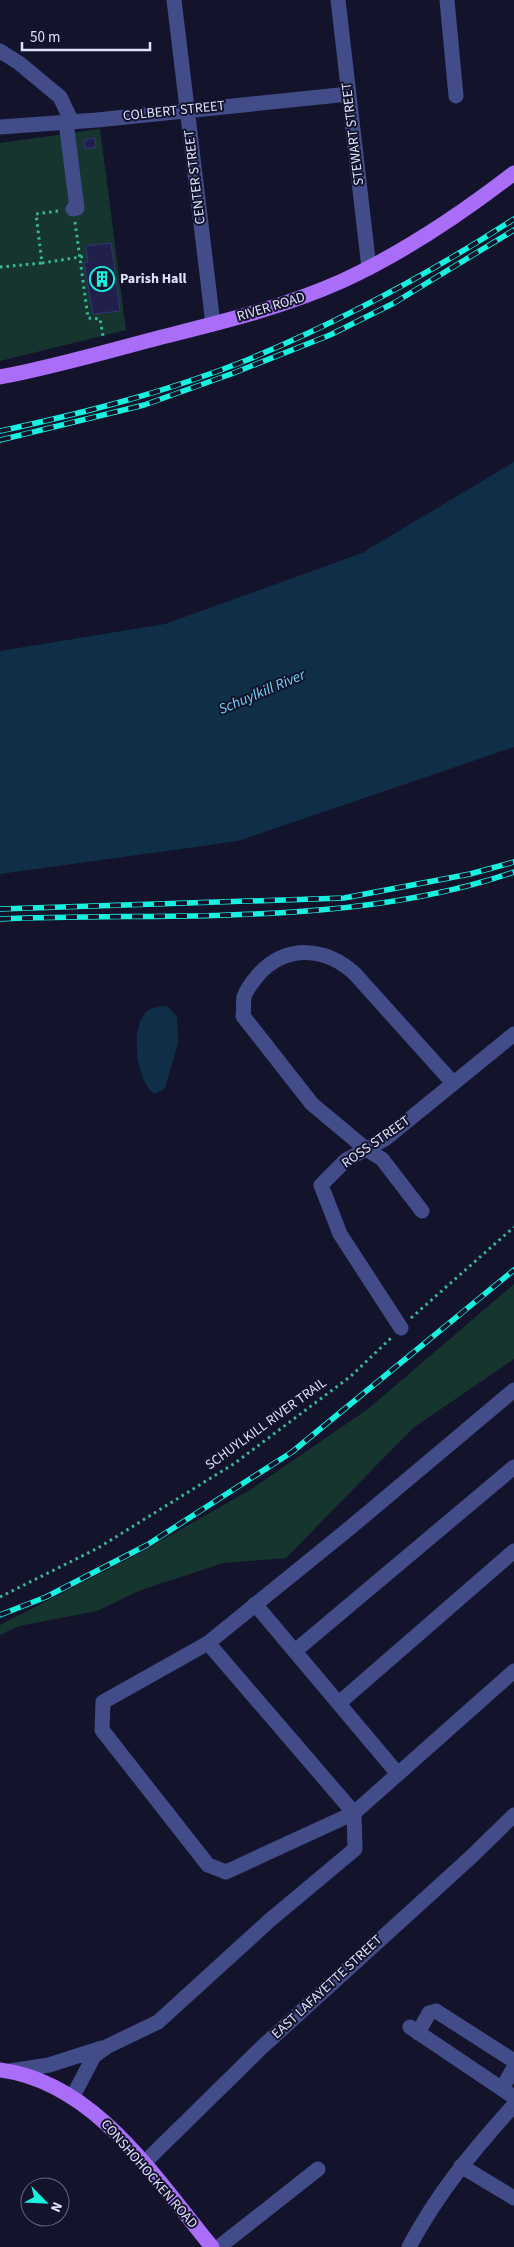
<svg xmlns="http://www.w3.org/2000/svg" width="514" height="2247" font-family="'Source Sans 3',sans-serif">
	<style>
		.green { fill: #16352f }
		.water { fill: #0f2f49 }
		.building { fill: #21204c; stroke: #343476 }
		.lines { fill: none; stroke-linecap: round; stroke-linejoin: round }
		.path { stroke: #38b999; stroke-width: 3; stroke-dasharray: 2.5 4; stroke-linecap: butt }
		.minor { stroke: #414c88; stroke-width: 15 }
		.major { stroke: #aa6df7; stroke-width: 15 }
		.rail-casing { stroke: #17f2e0; stroke-width: 5.5 }
		.rail { stroke: #13142c; stroke-width: 4; stroke-dasharray: 11; stroke-linecap: butt }
		.labels { text-anchor: middle; dominant-baseline: central; stroke-width: 4; stroke-linejoin: round; paint-order: stroke }
		.street-label { font-size: 14px; fill: #e0e2fd; stroke: #13142c }
		.poi-label { font-size: 14px; font-weight: bold; fill: #e0e2fd; stroke: #13142c; text-anchor: start }
		.water-label { font-size: 15px; font-style: italic; fill: #74d3f7; stroke: #13142c }
	</style>
	<rect width="100%" height="100%" fill="#13142c"/>
	<path class="green" d="M 100,129 L 126,330 L 0,361 L 0,143 Z
		M 514,1284 L 514,1359 L 413,1428 L 286,1558 L 223,1563 L 141,1590 L 97,1611 L 19,1626 L 0,1635 L 0,1625 L 138,1554 L 250,1490 L 368,1409 Z"/>
	<path class="water" d="M 514,462 L 514,747 L 238,841 L 0,874 L 0,651 L 165,624 L 362,553 Z
		M 162,1006 L 168,1007 L 177,1016 L 178,1043 L 165,1088 L 155,1094 C 137,1084 131,1033 143,1016 C 148,1008 154,1008 162,1006 Z"/>
	<path class="building" d="M 95,138 L 96,147 L 85,149 L 84,140 Z
		M 111,243 L 120,311 L 93,314 L 84,263 L 88,262 L 85,246 Z"/>
	<g class="lines">
		<path class="path" d="M 58,211 L 36,214 L 42,263 L 87,256
			M 75,222 L 88,318 L 100,319 L 103,336
			M 0,267 L 42,263
			M 411,1318 L 514,1227
			M 0,1597 L 98,1548 L 235,1463 L 351,1376 L 391,1338"/>
		<path class="minor" d="M 174,0 L 213,324
			M 338,0 L 369,268
			M 447,0 L 456,96
			M 0,51 L 19,63 L 60,97 L 72,122
			M 66,122 L 77,208 L 73,209
			M 0,127 L 97,120 L 349,94
			M 422,1211 L 382,1159 L 366,1149 L 312,1104 L 243,1016 C 244,1010 243,1003 244,997 C 247,988 253,981 259,974 C 287,944 326,947 355,974 L 453,1083
			M 401,1328 L 340,1234 L 321,1185 L 346,1160 L 385,1139 L 514,1034
			M 514,1390 L 351,1527 L 208,1643 L 103,1702 L 102,1730 L 208,1865 L 226,1872 L 354,1813 L 514,1671
			M 255,1604 L 398,1774
			M 295,1651 L 514,1467
			M 339,1703 L 514,1551
			M 410,2027 L 514,2097
			M 418,2033 L 429,2013 L 436,2011 L 514,2061
			M 10,2071 L 49,2065 L 102,2048
			M 502,2089 L 514,2067
			M 73,2096 L 94,2056 L 108,2046 L 158,2022 L 270,1920 L 355,1849 L 354,1813 L 208,1643
			M 144,2163 L 261,2048 L 471,1857 L 514,1815
			M 461,2166 L 514,2198
			M 219,2247 L 318,2169
			M 409,2247 C 437,2194 474,2149 514,2105"/>
		<path class="major" d="M 0,377 C 54,367 108,351 162,337 C 222,322 284,307 342,281 C 403,253 461,214 514,173
			M 0,2070 C 95,2082 156,2179 212,2247"/>
		<defs>
			<path id="rail" d="M 0,431 C 84,413 167,392 247,360 C 341,321 429,274 514,219
				M 0,440 L 144,405 L 231,374 L 330,335 L 394,303 L 514,230
				M 0,909 L 344,898 L 470,874 L 514,862
				M 0,919 C 170,912 350,928 514,872
				M 0,1615 L 46,1597 L 147,1545 L 292,1452 L 514,1270"/>
		</defs>
		<use href="#rail" class="rail-casing"/>
		<use href="#rail" class="rail"/>
	</g>
	<defs>
		<symbol id="building-ring" viewBox="-11 -11 22 22"><circle r="9.5" fill="#13142c" stroke="#17f2e0" stroke-width="1.5"/><path d="M-4-6H4V6H1V3H-1V6H-4ZM-2.5-4.3h1.7v1.8h-1.7ZM.8-4.3h1.7v1.8H.8ZM-2.5-1h1.7V.8h-1.7ZM.8-1h1.7V.8H.8Z" fill="#17f2e0"/></symbol>
	</defs>
	<g fill-rule="evenodd">
		<use href="#building-ring" x="88" y="265" width="28" height="28"/>
	</g>
	<g class="labels">
		<g class="street-label">
			<text transform="translate(174 111) rotate(-6)">COLBERT STREET</text>
			<text transform="translate(353 134) rotate(-97)">STEWART STREET</text>
			<text transform="translate(195 177) rotate(-97)">CENTER STREET</text>
			<text transform="translate(271 307) rotate(-17)">RIVER ROAD</text>
			<text transform="translate(376 1142) rotate(-35)">ROSS STREET</text>
			<text transform="translate(266 1424) rotate(-36)">SCHUYLKILL RIVER TRAIL</text>
			<text transform="translate(327 1987) rotate(-43)">EAST LAFAYETTE STREET</text>
			<text transform="translate(149 2174) rotate(49)">CONSHOHOCKEN ROAD</text>
		</g>
		<g class="poi-label">
			<text x="120" y="279">Parish Hall</text>
		</g>
		<g class="water-label">
			<text transform="translate(262 692) rotate(-23)">Schuylkill River</text>
		</g>
	</g>
	<g transform="translate(45 2202) rotate(114)"><circle r="24" fill="#13142c" stroke="#656680"/>
	<path d="M0-4L9 19L0 12L-9 19Z" fill="#17f2e0"/>
	<text y="-8" font-size="14" font-weight="bold" text-anchor="middle" fill="#e0e2fd">N</text>
	</g>
	<path d="M22 42v8h128v-8" fill="none" stroke="#e0e2fd" stroke-width="2.5"/>
	<text x="30" y="42" font-size="15" fill="#e0e2fd" stroke="#13142c" stroke-width="4" paint-order="stroke">50 m</text>
</svg>
